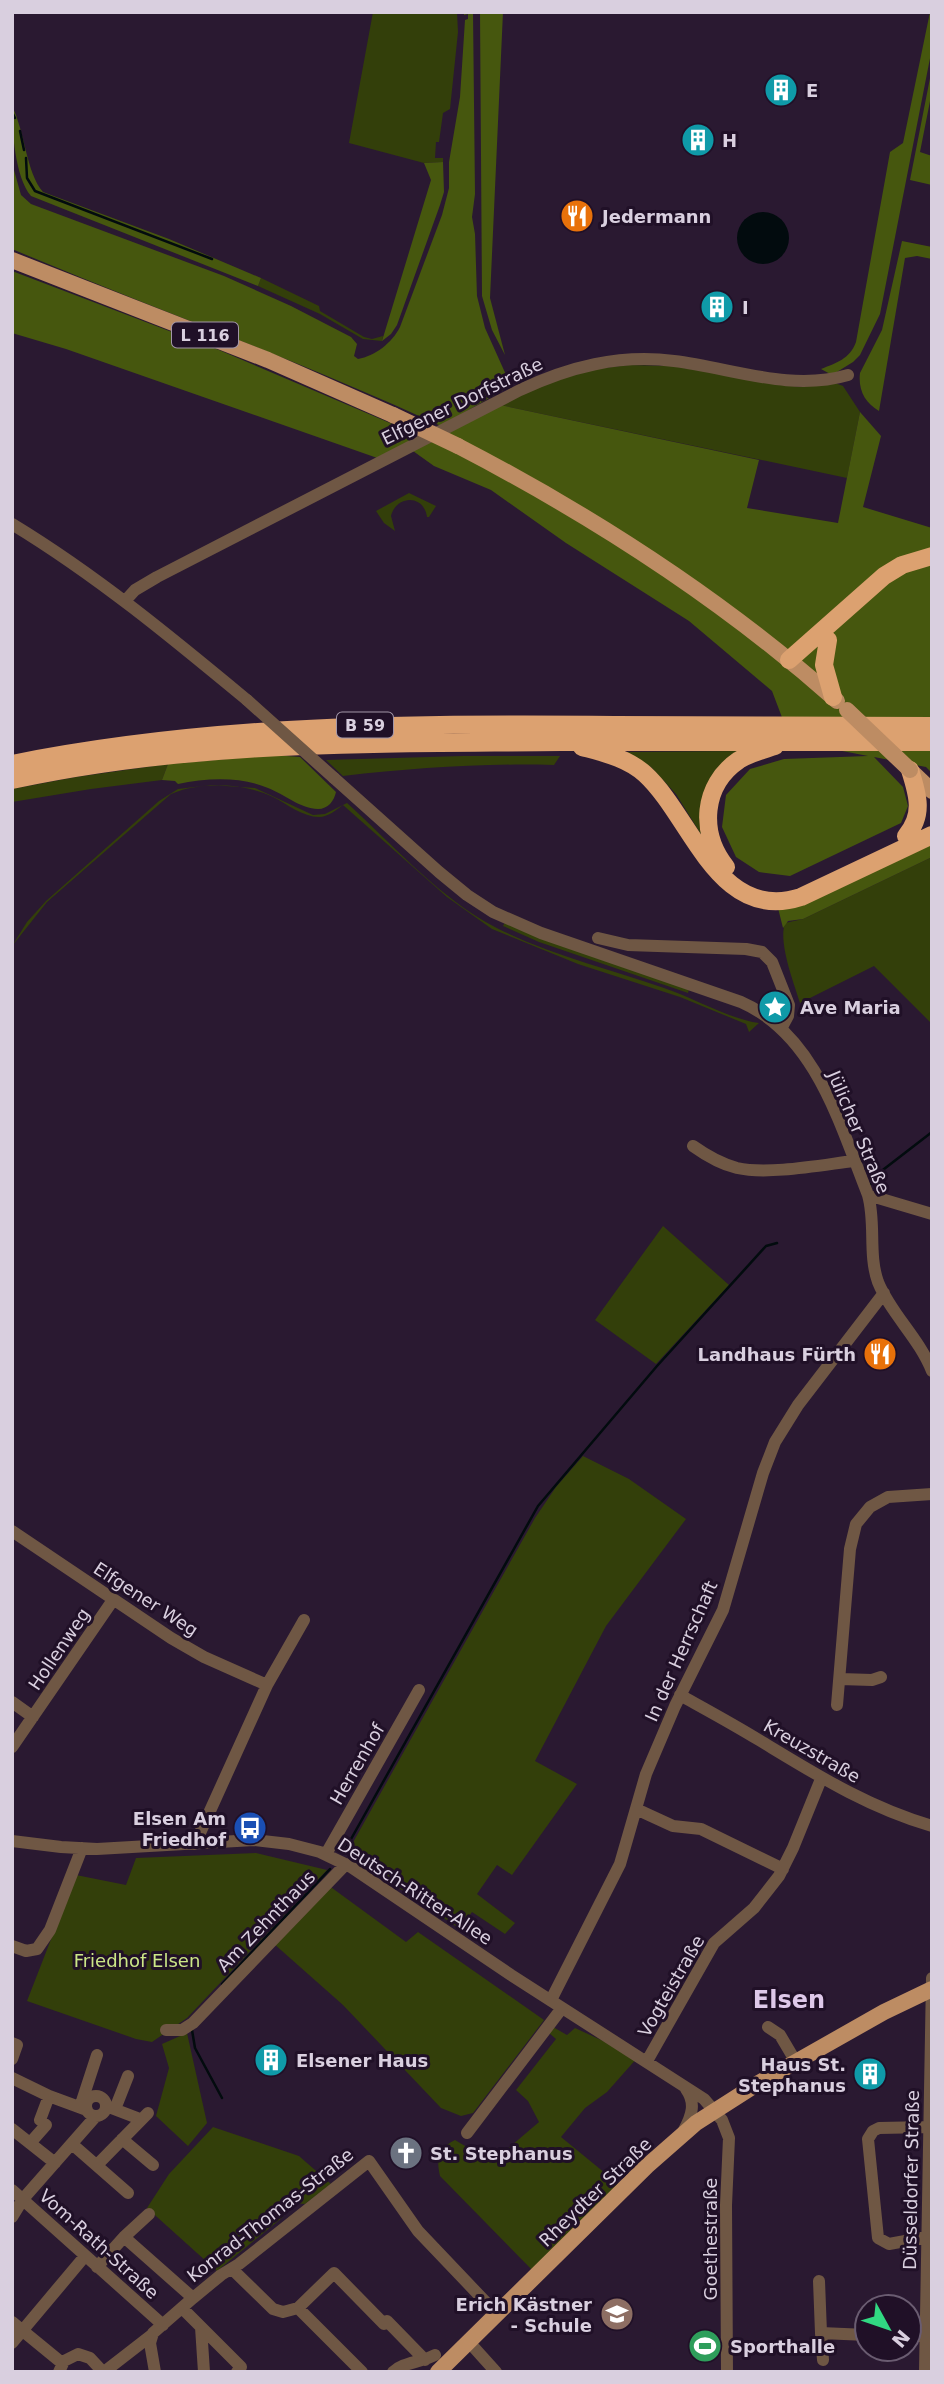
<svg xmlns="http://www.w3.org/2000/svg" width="944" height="2384" font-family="'DejaVu Sans',sans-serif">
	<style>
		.green { fill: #333f0a }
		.forest { fill: #46570e }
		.water { fill: #020b0e }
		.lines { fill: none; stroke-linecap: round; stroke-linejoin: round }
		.stream { stroke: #020b0e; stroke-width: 2.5 }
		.minor { stroke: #6f5744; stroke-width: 12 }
		.major { stroke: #bd8c63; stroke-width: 16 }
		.highway { stroke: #dca170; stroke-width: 18 }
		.minor-bridge { stroke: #6f5744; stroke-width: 12 }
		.major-bridge { stroke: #bd8c63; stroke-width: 16 }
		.labels { text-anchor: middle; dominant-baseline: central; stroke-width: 6; stroke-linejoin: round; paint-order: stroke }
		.shield { fill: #201027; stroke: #a296a8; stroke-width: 2 }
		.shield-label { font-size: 16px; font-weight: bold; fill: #d9cfdf }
		.poi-label { font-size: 18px; font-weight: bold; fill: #d9cfdf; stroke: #201027; text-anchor: start }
		.street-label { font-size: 18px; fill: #d9cfdf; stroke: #201027 }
		.park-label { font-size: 18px; fill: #cce787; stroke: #201027 }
		.district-label { font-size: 24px; font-weight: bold; fill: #dec8e9; stroke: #201027 }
	</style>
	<rect width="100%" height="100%" fill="#2a1931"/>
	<path class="green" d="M 373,12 L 457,12 L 458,32 L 450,109 L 443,113 L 439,142 L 436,142 L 435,158 L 443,158 L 443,162 L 424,163 L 349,143 Z
		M 261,278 L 319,306 L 320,311 L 364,337 L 372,339 L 383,336 L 382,341 L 363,339 L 320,314 L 258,286 Z
		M 629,365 L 672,366 L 799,387 L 835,383 L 843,386 L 860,412 L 847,478 L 500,405 L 552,381 L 596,369 Z
		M 409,493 L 436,506 L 429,517 L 427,517 C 424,494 396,495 391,516 L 395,531 L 384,523 L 376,511 Z
		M 741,751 L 702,836 L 676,794 L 651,767 L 624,752 Z
		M 463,756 L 560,756 L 554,765 C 483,763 414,768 343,776 L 326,760 Z
		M 168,764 L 162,780 L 91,789 L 12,802 L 12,789 L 76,777 Z
		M 211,785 L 255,788 L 313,815 L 325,814 L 347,803 C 391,843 432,890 484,921 C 536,951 607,968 664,988 C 694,998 729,1019 759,1023 L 749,1032 L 746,1024 L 680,997 L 578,964 L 492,929 L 447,897 L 343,805 C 336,810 328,817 319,817 C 303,817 287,804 273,797 C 244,783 202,781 171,794 L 47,902 L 12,946 L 27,922 L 46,901 L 159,801 L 178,789 Z
		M 932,857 L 932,1024 L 874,966 L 800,1003 C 794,983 778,943 785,923 L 803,919 Z
		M 505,922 L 689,989 L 688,993 L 539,942 L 503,926 Z
		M 663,1226 L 729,1285 L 656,1364 L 595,1320 Z
		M 583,1456 L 629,1479 L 686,1519 L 606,1626 L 535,1761 L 577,1784 L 512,1875 L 497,1865 L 477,1894 L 515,1923 L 505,1934 L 472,1912 L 460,1929 L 347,1853 L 535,1518 L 556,1487 Z
		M 256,1853 L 327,1870 L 187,2018 L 152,2042 L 136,2039 L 27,2001 L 76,1875 L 126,1885 L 136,1858 Z
		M 328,1885 L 406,1942 L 418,1932 L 544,2020 L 473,2113 L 461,2116 L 441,2108 L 343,2005 L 273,1943 Z
		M 553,2027 L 567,2035 L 575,2028 L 638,2057 L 607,2092 L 585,2108 L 561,2137 L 622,2187 L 535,2273 L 440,2176 C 436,2159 438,2148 455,2140 L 492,2162 L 539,2122 L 528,2101 L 516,2090 L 556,2039 L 549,2033 Z
		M 187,2033 L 207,2123 L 188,2146 L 156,2116 L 169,2068 L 162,2044 Z
		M 213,2127 L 299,2156 L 331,2184 L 305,2204 L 293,2203 L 283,2213 L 283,2217 L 217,2271 L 147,2208 L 169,2174 Z"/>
	<path class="forest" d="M 464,12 L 473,12 L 475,194 L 472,217 L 475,234 L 477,296 L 485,328 L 507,377 L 503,390 L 441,426 C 301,361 154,309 12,249 L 12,163 L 21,195 L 31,204 L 224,276 L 291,306 L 351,337 L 357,344 L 354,356 L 358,359 C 375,356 392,343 400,327 L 442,215 L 449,188 L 449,162 L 460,97 L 465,20 L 468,19 L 468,14 L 464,15 Z
		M 480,12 L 503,12 L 490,298 L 505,355 L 492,330 L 482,296 Z
		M 930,12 L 932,12 L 932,48 L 880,314 L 860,355 L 853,362 L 832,375 L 821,369 C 836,363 850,359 856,342 L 890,152 L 903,143 Z
		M 932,68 L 932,91 L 920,152 L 932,156 L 932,185 L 910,180 Z
		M 12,106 C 25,132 26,172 43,192 L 169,239 L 249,273 L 261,278 L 258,286 L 31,196 C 15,177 12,131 12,106 Z
		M 443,162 L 444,192 L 440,205 L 397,325 L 391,334 L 382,341 L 431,180 L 424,163 Z
		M 902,241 L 932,247 L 932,259 L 917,256 L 905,258 L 879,411 C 865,403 858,390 860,373 L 882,330 Z
		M 12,271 L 219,350 L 404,429 L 418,439 L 500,405 L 759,460 L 747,508 L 838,523 L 860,412 L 881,436 L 863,507 L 932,528 L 932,773 L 926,767 L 874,757 L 903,787 L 908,806 L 901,823 L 790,876 L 759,872 L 736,857 L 722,827 L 726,795 L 750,769 L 784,759 L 868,756 L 791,741 L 772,691 L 689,621 L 566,543 L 491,490 L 434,466 L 413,451 L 383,460 L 66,349 L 12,333 Z
		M 274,755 L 300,757 L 336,792 C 334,801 328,809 318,809 C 301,809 284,794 268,788 C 241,776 206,778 178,784 L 175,781 L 162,780 L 168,764 Z
		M 932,843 L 932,857 L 803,919 L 788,921 L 783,928 L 778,908 Z"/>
	<path class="water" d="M737 238a26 26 0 1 1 52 0a26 26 0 1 1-52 0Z"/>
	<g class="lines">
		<path class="stream" d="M 12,112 L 15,118
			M 20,131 L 24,150
			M 26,158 L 27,178 L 35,191 L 212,259
			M 871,1184 L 875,1176 L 932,1132
			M 346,1848 L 538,1506 L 657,1366 L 766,1246 L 777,1243
			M 222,1984 L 330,1869
			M 192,2030 L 195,2048 L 222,2098"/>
		<path class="minor" d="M 12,524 C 96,575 171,637 247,700
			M 125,601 L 135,590 L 157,577 L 520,390 C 569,367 619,354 674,361 C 732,368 790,392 848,375
			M 334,778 L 439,872 L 467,895 L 493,912 L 541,933 L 741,1002 C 816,1035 840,1125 868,1195 C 876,1223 868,1254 878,1282 C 891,1314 919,1338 932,1371
			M 598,938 L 628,945 L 746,949 L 762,952 L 772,962 L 789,1005 L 788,1016 L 781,1029
			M 693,1146 C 707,1156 721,1164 737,1168 C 768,1175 821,1165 853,1161
			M 868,1195 L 932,1214
			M 12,1531 L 171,1638 L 204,1657 L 267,1685
			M 840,1679 L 872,1680 L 881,1677
			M 680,1695 C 707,1710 733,1724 759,1740 C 817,1775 867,1807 932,1826
			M 12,1702 L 33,1717
			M 837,1705 L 850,1549 L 856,1524 L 870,1507 L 888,1497 L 932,1494
			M 12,1747 L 113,1600
			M 636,1809 L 673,1826 L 701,1829 L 783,1869
			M 12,1841 L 61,1847 L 97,1849 L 254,1840 L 289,1844 L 320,1852 L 351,1867 L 511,1975 L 704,2099 L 722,2120 L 729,2138 L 726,2205 L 727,2372
			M 195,1844 L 267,1685 L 304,1620
			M 326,1854 L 419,1690
			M 12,1946 L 26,1951 L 37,1949 L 50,1930 L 82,1848
			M 551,2000 L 620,1864 L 646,1774 L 675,1706 L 723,1610 L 763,1473 L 775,1442 L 798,1405 L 884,1293
			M 768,2027 L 780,2035 L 796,2062
			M 166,2030 L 182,2030 L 193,2023 L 346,1864
			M 12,2043 L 17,2045 L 12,2059
			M 647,2061 L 714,1943 L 754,1908 L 779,1876 L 793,1848 L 821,1779
			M 12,2078 L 49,2096 L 87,2110
			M86 2106a10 10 0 1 1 20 0a10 10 0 1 1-20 0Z
			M 106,2106 L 140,2119
			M 80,2107 L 97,2055
			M 115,2109 L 128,2076
			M 12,2129 L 55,2163
			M 684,2130 C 692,2115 696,2103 686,2089
			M 467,2133 L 562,2008
			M 122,2139 L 153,2165
			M 31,2142 L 46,2125 L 40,2120 L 49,2096
			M 72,2144 L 128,2193
			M 97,2165 L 148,2113
			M 12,2190 L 163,2325
			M 12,2217 L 23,2199 L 96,2116
			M 124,2237 L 193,2298
			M 927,2237 L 889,2244 L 878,2238 L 868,2139 L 873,2131 L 879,2128 L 929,2127
			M 97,2267 L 124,2237 L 149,2214
			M 232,2269 L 273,2309 L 283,2312 L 298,2308 L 362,2372
			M 819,2281 L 821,2333 L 867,2335
			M 182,2308 L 241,2367 L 237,2372
			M 298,2308 L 334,2273 L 384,2324 L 387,2321 L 425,2360
			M 12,2322 L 62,2363
			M 201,2327 L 204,2372
			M 821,2333 L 823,2360
			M 909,2336 L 926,2336
			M 469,2342 L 496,2372
			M 12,2343 L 85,2256
			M 59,2372 L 64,2361 L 78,2354 L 90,2358 L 103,2372
			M 104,2372 L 153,2334
			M 155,2372 L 150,2343 L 153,2333 L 193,2298 L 221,2275 L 239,2264 L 369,2161 L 418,2231 L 497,2314
			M 393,2372 C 403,2362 420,2363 435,2355
			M 925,2372 L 932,1978"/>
		<path class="major" d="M 12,260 L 268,360 L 393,415
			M 458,446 C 593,516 723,600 837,701
			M 910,770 L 932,791
			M 438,2372 L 647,2166 L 696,2123 L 757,2084 L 884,2012 L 932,1989"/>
		<path class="highway" d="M 828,640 L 824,665 L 833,697
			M 789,660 L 884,576 L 902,565 L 932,556
			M 582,747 C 604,753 627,758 645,774 C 692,817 718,924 801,897 L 932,835
			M 12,764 C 211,724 412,723 614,725 C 720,726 826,725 932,726
			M 12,780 C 198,740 373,744 561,742 C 684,741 808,741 932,742
			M 906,836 C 924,815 918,795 910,770
			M 726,867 C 699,833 702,785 739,760 C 750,753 763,750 775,746"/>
		<path class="minor-bridge" d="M 247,700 L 334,778"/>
		<path class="major-bridge" d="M 393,415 L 458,446
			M 847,710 L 910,770"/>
	</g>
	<defs>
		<symbol id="building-disc" viewBox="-11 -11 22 22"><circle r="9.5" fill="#0f9aa8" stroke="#201027"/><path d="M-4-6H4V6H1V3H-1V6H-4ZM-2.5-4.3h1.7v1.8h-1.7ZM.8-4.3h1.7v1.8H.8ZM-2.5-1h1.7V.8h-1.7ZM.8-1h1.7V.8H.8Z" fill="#fff"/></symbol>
		<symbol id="restaurant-disc" viewBox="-11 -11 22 22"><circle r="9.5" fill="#e8710a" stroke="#201027"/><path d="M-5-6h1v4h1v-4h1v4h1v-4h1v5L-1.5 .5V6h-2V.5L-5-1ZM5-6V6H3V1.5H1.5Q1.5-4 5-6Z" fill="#fff"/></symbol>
		<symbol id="sight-disc" viewBox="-11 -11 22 22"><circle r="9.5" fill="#0f9aa8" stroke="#201027"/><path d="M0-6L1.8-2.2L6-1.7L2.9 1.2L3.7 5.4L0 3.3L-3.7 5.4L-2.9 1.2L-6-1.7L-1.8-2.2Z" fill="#fff"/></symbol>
		<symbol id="bus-disc" viewBox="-11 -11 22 22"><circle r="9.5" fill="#1a4fb4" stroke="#201027"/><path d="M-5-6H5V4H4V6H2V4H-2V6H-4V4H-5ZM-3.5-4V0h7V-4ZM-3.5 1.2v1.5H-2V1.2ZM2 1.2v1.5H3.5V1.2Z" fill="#fff"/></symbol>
		<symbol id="church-disc" viewBox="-11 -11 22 22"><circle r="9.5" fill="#6b7280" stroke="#201027"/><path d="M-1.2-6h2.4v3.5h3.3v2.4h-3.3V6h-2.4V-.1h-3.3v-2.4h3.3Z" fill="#fff"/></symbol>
		<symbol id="school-disc" viewBox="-11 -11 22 22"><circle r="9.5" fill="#8d6e63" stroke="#201027"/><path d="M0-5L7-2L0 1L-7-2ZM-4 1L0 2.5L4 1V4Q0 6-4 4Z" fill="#fff"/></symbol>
		<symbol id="stadium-disc" viewBox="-11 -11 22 22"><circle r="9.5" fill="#2e9e5b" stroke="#201027"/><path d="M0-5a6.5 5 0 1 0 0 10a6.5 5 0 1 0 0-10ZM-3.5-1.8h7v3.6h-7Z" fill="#fff"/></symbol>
	</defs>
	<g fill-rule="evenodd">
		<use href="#building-disc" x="762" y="71" width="38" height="38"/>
		<use href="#building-disc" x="679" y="121" width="38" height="38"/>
		<use href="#restaurant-disc" x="558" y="197" width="38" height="38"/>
		<use href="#building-disc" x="698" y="288" width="38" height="38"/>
		<use href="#sight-disc" x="756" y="988" width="38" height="38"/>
		<use href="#restaurant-disc" x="861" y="1335" width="38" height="38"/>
		<use href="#bus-disc" x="231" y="1809" width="38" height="38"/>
		<use href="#building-disc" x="252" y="2041" width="38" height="38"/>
		<use href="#building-disc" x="851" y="2055" width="38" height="38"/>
		<use href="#church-disc" x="387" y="2134" width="38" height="38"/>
		<use href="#school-disc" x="598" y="2295" width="38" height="38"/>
		<use href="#stadium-disc" x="686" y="2327" width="38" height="38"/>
	</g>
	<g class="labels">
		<g class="shield">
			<rect x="172" y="322.5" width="66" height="25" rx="5"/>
			<rect x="337" y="712.5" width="56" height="25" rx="5"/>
		</g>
		<g class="shield-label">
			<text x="205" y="335">L 116</text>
			<text x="365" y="725">B 59</text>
		</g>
		<g class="poi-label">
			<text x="806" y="90">E</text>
			<text x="722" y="140">H</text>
			<text x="602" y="216">Jedermann</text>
			<text x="742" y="307">I</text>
			<text x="800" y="1007">Ave Maria</text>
			<text x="856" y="1354" text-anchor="end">Landhaus Fürth</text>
			<text x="226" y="1818" text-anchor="end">Elsen Am<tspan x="226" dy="21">Friedhof</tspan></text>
			<text x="296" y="2060">Elsener Haus</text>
			<text x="846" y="2064" text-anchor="end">Haus St.<tspan x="846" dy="21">Stephanus</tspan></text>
			<text x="430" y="2153">St. Stephanus</text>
			<text x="592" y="2304" text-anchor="end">Erich Kästner<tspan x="592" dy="21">- Schule</tspan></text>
			<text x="730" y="2346">Sporthalle</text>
		</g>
		<g class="street-label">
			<text transform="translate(462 401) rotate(-26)">Elfgener Dorfstraße</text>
			<text transform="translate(859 1132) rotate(67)">Jülicher Straße</text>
			<text transform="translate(146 1599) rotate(33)">Elfgener Weg</text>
			<text transform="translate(59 1649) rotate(-56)">Hollenweg</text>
			<text transform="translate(681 1651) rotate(-66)">In der Herrschaft</text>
			<text transform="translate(812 1751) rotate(30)">Kreuzstraße</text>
			<text transform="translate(357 1764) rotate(-60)">Herrenhof</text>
			<text transform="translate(415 1891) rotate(33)">Deutsch-Ritter-Allee</text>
			<text transform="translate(266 1921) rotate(-46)">Am Zehnthaus</text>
			<text transform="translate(671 1986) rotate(-60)">Vogteistraße</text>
			<text transform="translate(911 2180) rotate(-89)">Düsseldorfer Straße</text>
			<text transform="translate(595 2192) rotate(-44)">Rheydter Straße</text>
			<text transform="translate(270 2215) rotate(-38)">Konrad-Thomas-Straße</text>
			<text transform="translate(710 2239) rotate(-90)">Goethestraße</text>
			<text transform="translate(99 2244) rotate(42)">Vom-Rath-Straße</text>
		</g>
		<g class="park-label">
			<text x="137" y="1960">Friedhof Elsen</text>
		</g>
		<g class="district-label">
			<text x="789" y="2000">Elsen</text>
		</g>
	</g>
	<rect width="944" height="2384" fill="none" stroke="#d9cfdf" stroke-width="28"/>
	<g transform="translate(888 2328) rotate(130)"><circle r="33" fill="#201027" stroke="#6a5c71" stroke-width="2"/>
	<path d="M0-5L12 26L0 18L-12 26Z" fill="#31d882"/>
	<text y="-10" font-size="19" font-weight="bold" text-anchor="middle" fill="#d9cfdf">N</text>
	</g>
</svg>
